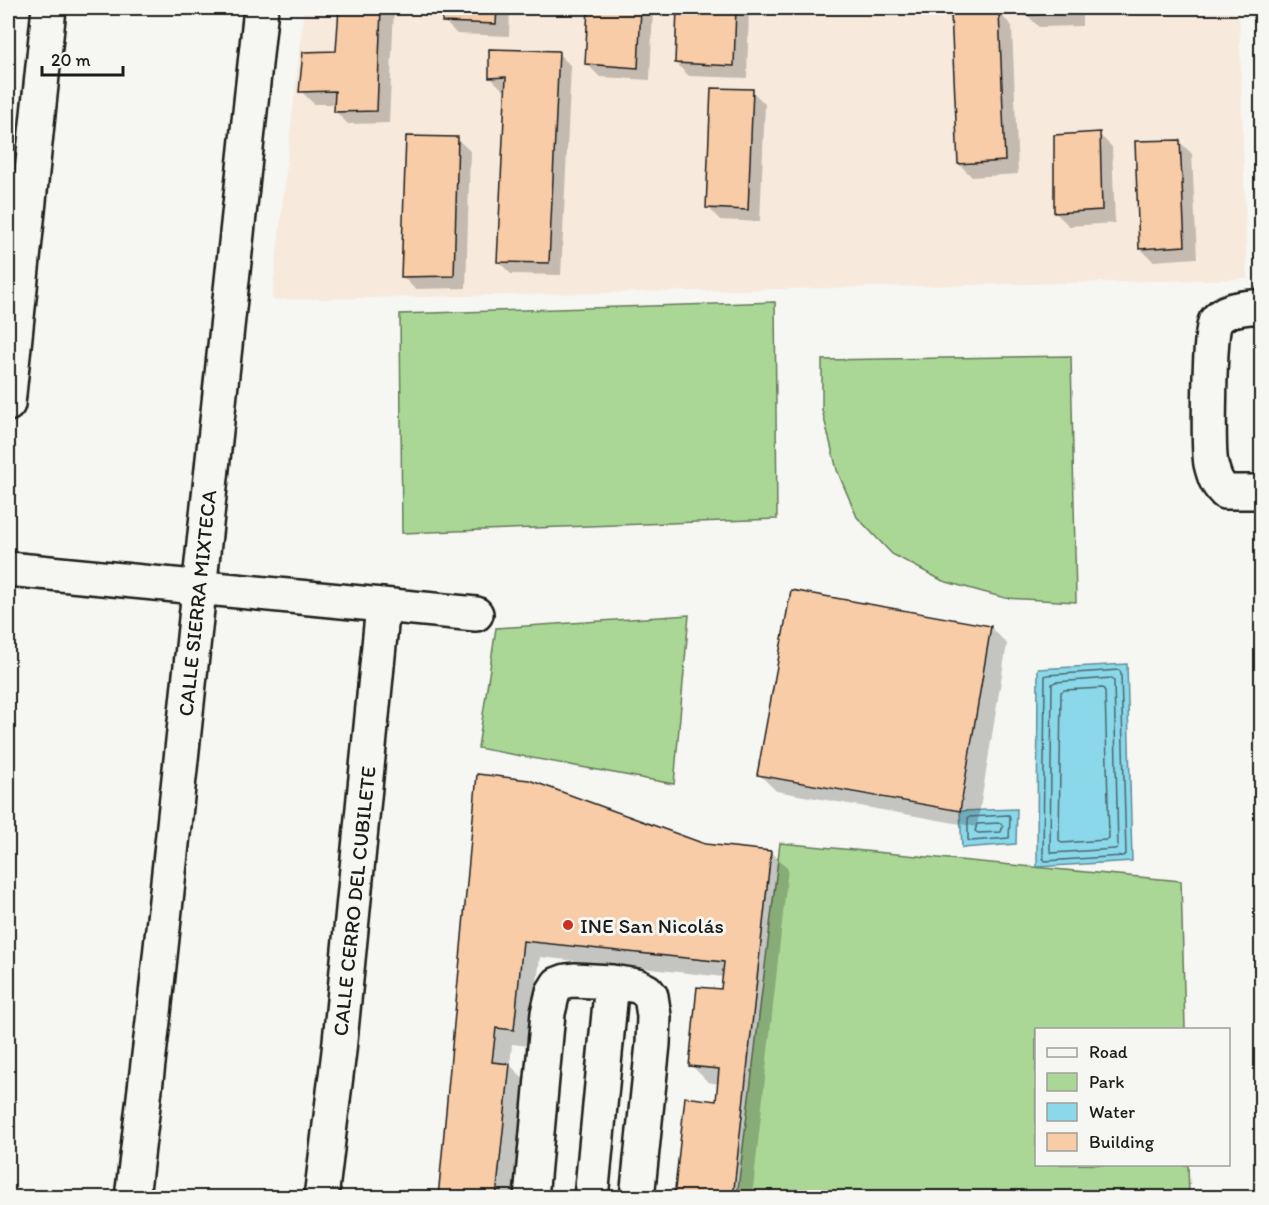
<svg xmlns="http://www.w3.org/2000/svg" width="1269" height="1205" font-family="Itim,sans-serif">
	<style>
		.built { fill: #f7e9dc }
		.green { fill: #abd796; stroke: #647a59; stroke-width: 1.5 }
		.water { fill: #8bd8ea; stroke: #5f8d98; stroke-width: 1.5 }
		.shadow { fill: #0003 }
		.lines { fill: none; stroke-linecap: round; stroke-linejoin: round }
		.shore { stroke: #48676e; stroke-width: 1.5 }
		.building { fill: #f8cca7; stroke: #1c1c1c; stroke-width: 1.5 }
		.minor-casing { stroke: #1c1c1c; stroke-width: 38 }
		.minor { stroke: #f6f6f2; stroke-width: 33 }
		.poi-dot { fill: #c8321e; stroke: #f6f6f2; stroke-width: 2 }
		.labels { text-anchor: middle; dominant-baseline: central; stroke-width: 6; stroke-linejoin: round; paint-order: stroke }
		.street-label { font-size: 21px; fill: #1c1c1c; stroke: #f6f6f2 }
		.poi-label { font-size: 21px; fill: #1c1c1c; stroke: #f6f6f2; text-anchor: start }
	</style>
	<rect width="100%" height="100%" fill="#f6f6f2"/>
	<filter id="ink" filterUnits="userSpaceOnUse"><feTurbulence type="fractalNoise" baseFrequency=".0167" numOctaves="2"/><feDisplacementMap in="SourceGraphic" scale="12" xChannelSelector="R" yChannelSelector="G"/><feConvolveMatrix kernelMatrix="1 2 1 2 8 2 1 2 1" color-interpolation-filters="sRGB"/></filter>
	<g filter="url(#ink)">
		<path class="built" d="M 304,8 L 1239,8 L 1247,279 L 272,300 Z"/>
		<path class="green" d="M 775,302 L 777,519 L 402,533 L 400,314 Z
			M 1071,356 L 1076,602 L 1005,598 L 943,581 L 892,554 L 857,517 L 837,470 L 822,410 L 822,360 Z
			M 689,615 L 674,784 L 478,748 L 496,628 Z
			M 780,843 L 1181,881 L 1185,1029 L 1036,1030 L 1036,1164 L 1188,1165 L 1189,1197 L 737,1197 Z"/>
		<path class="water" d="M 1127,664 L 1132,861 L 1037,867 L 1038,669 Z
			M 1017,809 L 1016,844 L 962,848 L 960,811 Z"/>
		<path class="shadow" d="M 340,8 L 394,8 L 389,123 L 348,124 L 335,111 L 336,104 L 314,104 L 301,91 L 338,53 Z
			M 444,8 L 510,8 L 509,36 L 457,34 L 444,21 Z
			M 589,8 L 653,8 L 650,80 L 600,77 L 587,64 Z
			M 679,8 L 749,8 L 747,78 L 689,76 L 676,63 Z
			M 1026,8 L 1082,8 L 1082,26 L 1039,27 L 1026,14 Z
			M 999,13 L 1012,26 L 1018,174 L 972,177 L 959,164 Z
			M 558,53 L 571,66 L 561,275 L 511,274 L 498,261 L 507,90 L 503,90 L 490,77 Z
			M 752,91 L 765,104 L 760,222 L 720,220 L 708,207 Z
			M 1099,134 L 1112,147 L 1115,223 L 1069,226 L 1056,213 Z
			M 457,139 L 470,151 L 466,288 L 415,289 L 403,277 Z
			M 1179,141 L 1192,154 L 1197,258 L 1153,261 L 1140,248 Z
			M 991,627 L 1007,644 L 977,827 L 776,791 L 759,774 Z
			M 478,776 L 705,845 L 771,852 L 788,869 L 752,1198 L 676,1198 L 717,1102 L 719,1084 L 708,1082 L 691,1065 L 722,991 L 724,977 L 540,957 L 530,1046 L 512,1044 L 510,1065 L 527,1082 L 514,1198 L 439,1198 Z"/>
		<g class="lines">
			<path class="shore" d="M 1119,670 L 1121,673 L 1126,854 L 1123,856 L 1045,861 L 1043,858 L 1045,676 L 1047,675 Z
				M 1112,678 L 1114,681 L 1118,847 L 1115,849 L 1052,853 L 1050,850 L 1052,684 L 1055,682 Z
				M 1103,688 L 1105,691 L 1109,838 L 1106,840 L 1062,843 L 1059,840 L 1061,692 L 1064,690 Z
				M 1009,815 L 1010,818 L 1009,838 L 971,841 L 968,840 L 968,817 Z
				M 1000,823 L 1003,826 L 1001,832 L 978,833 L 975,831 L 977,824 Z"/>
		</g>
		<path class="building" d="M 339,8 L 381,8 L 377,111 L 334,112 L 335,91 L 299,92 L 303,52 L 336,51 Z
			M 443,8 L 497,8 L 496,24 L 442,22 Z
			M 588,8 L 641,8 L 638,68 L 585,64 Z
			M 677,8 L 736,8 L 734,66 L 675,63 Z
			M 1025,8 L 1070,8 L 1070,13 L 1025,15 Z
			M 999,11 L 1005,161 L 958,164 L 951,13 Z
			M 489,49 L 559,51 L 549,263 L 497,262 L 506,77 L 489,78 Z
			M 711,88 L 753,89 L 748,210 L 706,208 Z
			M 1100,132 L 1102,210 L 1054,213 L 1054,135 Z
			M 406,136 L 458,137 L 454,276 L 401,277 Z
			M 1180,140 L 1185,246 L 1139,249 L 1135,141 Z
			M 791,590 L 991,626 L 960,811 L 757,775 Z
			M 477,774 L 529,780 L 705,844 L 771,851 L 733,1198 L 674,1198 L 685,1097 L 716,1101 L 719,1069 L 689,1066 L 697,987 L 721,989 L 724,962 L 523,941 L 514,1030 L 496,1028 L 492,1062 L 510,1064 L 496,1198 L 438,1198 Z"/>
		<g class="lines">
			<defs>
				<path id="minor" d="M 1262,306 C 1246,308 1225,307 1215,322 C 1209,332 1208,449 1211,464 C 1214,476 1216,483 1225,492 L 1262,492
					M 8,404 L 49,8
					M 8,569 L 476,614
					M 132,1198 L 154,1013 L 261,8
					M 321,1198 L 339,1051 L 383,605
					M 531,1198 L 548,1013 L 553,992 L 558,984 L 566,981 L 574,980 L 612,982 L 637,986 L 647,991 L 651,996 L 654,1016 L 653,1044 L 637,1198
					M 591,1198 L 612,982"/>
			</defs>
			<use href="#minor" class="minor-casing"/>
			<use href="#minor" class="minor"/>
		</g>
	</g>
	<circle class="poi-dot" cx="568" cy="925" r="6"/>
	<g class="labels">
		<g class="street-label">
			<text transform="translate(197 603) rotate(-84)">CALLE SIERRA MIXTECA</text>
			<text transform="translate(354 901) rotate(-84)">CALLE CERRO DEL CUBILETE</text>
		</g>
		<g class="poi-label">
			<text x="580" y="925">INE San Nicolás</text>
		</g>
	</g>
	<rect width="1269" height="1205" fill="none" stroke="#f6f6f2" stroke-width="30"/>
	<rect x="15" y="15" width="1239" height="1175" fill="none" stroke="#1c1c1c" stroke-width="2" filter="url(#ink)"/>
	<rect x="1035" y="1028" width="195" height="138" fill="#f6f6f2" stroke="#9f9f9c" stroke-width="1.5"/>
	<rect x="1047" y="1048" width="30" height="9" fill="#f6f6f2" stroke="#9f9f9c" stroke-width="1.5"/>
	<text x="1089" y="1058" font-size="18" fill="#1c1c1c">Road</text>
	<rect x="1047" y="1073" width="30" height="18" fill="#abd796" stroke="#9f9f9c" stroke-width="1.5"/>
	<text x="1089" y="1088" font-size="18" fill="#1c1c1c">Park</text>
	<rect x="1047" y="1103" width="30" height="18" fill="#8bd8ea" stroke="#9f9f9c" stroke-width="1.5"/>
	<text x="1089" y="1118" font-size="18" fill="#1c1c1c">Water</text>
	<rect x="1047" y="1133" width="30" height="18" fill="#f8cca7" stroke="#9f9f9c" stroke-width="1.5"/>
	<text x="1089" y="1148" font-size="18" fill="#1c1c1c">Building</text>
	<path d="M42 66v9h81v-9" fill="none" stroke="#1c1c1c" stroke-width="3"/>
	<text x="51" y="66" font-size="18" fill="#1c1c1c" stroke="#f6f6f2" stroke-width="4.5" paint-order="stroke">20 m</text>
</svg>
